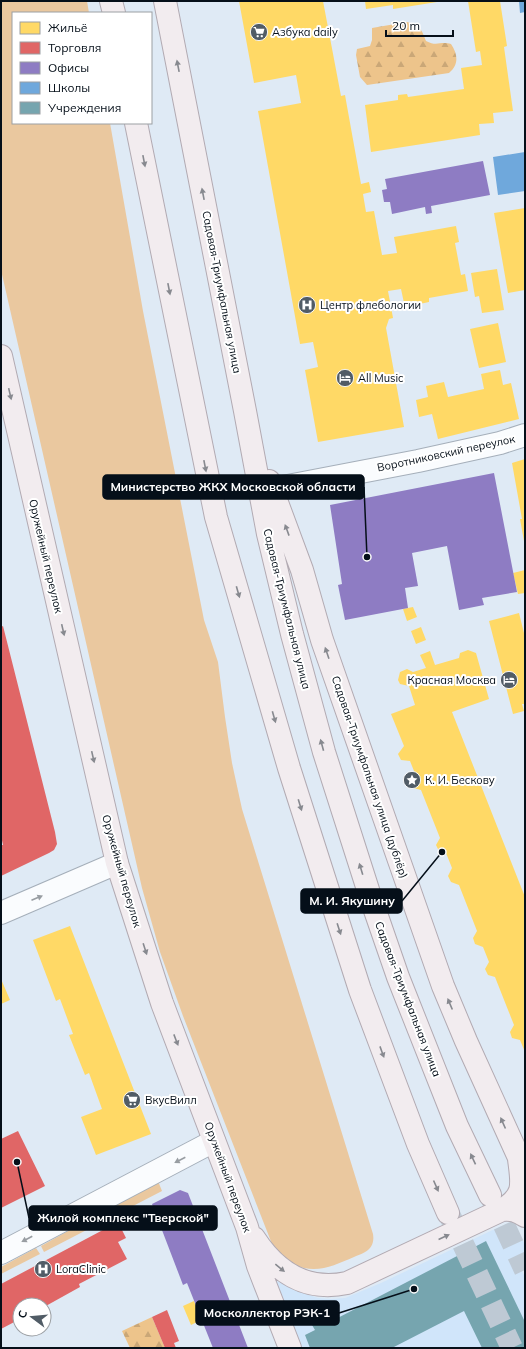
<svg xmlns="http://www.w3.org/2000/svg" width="526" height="1349" font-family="Mulish,sans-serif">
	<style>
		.built { fill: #d0e5fa }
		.green { fill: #eac89f }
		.forest { fill: url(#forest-firs) }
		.homes { fill: #ffd966 }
		.shops { fill: #e06666 }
		.offices { fill: #8e7cc3 }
		.schools { fill: #6fa8dc }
		.public { fill: #76a5af }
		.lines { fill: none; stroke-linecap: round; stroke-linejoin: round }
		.major-tunnel { stroke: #bec9d4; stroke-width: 22; stroke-dasharray: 22 11; stroke-linecap: butt }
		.minor-casing { stroke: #a5afba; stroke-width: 24 }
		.major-casing { stroke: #b2aab2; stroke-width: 24 }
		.minor { stroke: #fafcfe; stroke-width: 22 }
		.major { stroke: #f2ecef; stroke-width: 22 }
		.oneway { fill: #87898f }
		.oneway2 { fill: #989da2 }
		.labels { text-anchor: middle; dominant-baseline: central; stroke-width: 4; stroke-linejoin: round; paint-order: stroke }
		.poi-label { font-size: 11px; fill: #050f19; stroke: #fff; text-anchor: start }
		.street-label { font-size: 11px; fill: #050f19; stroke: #fff }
		.leader { fill: none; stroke: #050f19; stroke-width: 1.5 }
		.callout-dot { fill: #050f19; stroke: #fff; stroke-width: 1.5 }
		.callout { fill: #050f19; stroke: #050f19; stroke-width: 1.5 }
		.callout-label { font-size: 12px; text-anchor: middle; font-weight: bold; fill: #fff }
	</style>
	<defs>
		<pattern id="forest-firs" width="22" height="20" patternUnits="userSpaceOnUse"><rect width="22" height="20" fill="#edc48b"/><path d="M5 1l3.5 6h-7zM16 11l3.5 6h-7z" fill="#caa777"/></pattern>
	</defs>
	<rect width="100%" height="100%" fill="#dfeaf5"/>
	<path class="built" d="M 501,1226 L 506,1226 L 515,1230 L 525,1244 L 525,1260 L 520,1267 L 525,1277 L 525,1348 L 296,1348 L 275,1281 L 281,1282 L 294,1290 L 318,1298 L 331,1299 L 345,1298 L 381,1283 Z"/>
	<path class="green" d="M 1,1 L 87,1 L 89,13 L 13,13 L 13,123 L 110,123 L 143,311 L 204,620 L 218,662 L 225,717 L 232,763 L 242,809 L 373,1234 C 374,1240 373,1246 368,1250 C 365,1253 358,1255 354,1257 C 337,1264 322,1272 304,1268 C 291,1265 280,1255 272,1244 L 183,1016 L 160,952 L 142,888 L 1,270 Z
		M 158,1181 L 162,1191 L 44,1252 L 41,1246 Z
		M 36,1248 L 40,1254 L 1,1274 L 1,1267 Z"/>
	<path class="forest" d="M 407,22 C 420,25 422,30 426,41 C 437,47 440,41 451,44 C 458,54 459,65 449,73 L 367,85 L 360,77 L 356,55 L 357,49 L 370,46 L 372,40 L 372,28 Z
		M 152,1317 L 165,1348 L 130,1348 L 122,1331 Z"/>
	<path class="homes" d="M 239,1 L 323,1 L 341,96 L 345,95 L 361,184 L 369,182 L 371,192 L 363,194 L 366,212 L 374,211 L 382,255 L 397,253 L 394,237 L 456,226 L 459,242 L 455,243 L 461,275 L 465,274 L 468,291 L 429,298 L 429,302 L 415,305 L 414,301 L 404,303 L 401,289 L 388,291 L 393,318 L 389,319 L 386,328 L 404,427 L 318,442 L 305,370 L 318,367 L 313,342 L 300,344 L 258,111 L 301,103 L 296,75 L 254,83 Z
		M 365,1 L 437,1 L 437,2 L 393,9 L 393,5 L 366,9 Z
		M 468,1 L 500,1 L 507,46 L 504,47 L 513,111 L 493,113 L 494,123 L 479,124 L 480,135 L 371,152 L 365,105 L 398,100 L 398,95 L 407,94 L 408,97 L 464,89 L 461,68 L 482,65 L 480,51 L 476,52 Z
		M 525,208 L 525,290 L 508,293 L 494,213 Z
		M 497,269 L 504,310 L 482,313 L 479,296 L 475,297 L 471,273 Z
		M 498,323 L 506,362 L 479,368 L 470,329 Z
		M 500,370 L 503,385 L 511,383 L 519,419 L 438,439 L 432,414 L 419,417 L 416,400 L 428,397 L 426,386 L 444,382 L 448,397 L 484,389 L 481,374 Z
		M 525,459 L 525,541 L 524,541 L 520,519 L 522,519 L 512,463 Z
		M 525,570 L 525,593 L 518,594 L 513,573 Z
		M 413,607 L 417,617 L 407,621 L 403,609 Z
		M 519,613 L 525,637 L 525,704 L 522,704 L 524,711 L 513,714 L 489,621 Z
		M 421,627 L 426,640 L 416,644 L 411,631 Z
		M 468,650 L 476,653 L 489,699 L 452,712 L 525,897 L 525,1052 L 520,1040 L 512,1038 L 510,1032 L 514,1025 L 495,977 L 488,975 L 485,969 L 489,962 L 483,947 L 475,944 L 473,938 L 477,931 L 459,885 L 451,882 L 448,876 L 452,868 L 446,853 L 439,851 L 436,845 L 440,838 L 421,790 L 413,788 L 410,782 L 416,776 L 410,761 L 401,760 L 398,754 L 404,746 L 391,714 L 415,705 L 409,686 L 400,684 L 398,680 L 400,672 L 407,669 L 413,672 L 426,668 L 420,655 L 430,651 L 435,665 L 459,658 L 460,653 Z
		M 70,926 L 151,1134 L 96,1155 L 81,1117 L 102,1109 L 89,1073 L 85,1075 L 69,1035 L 73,1034 L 60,999 L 56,1001 L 33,940 Z
		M 1,979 L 10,1000 L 1,1004 Z
		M 194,1301 L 201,1320 L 191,1325 L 183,1306 Z"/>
	<path class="shops" d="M 3,626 L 55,832 L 57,844 L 54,850 L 49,853 L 1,876 L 1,845 L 3,845 L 1,836 L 1,627 Z
		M 18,1131 L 45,1186 L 1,1208 L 1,1139 Z
		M 118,1222 L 126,1238 L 118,1242 L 127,1259 L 79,1284 L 80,1287 L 44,1307 L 44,1305 L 20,1305 L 20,1319 L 1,1329 L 1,1284 Z
		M 167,1310 L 179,1341 L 174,1343 L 176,1348 L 165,1348 L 152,1317 Z"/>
	<path class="offices" d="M 483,161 L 490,195 L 431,206 L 432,213 L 426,214 L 425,207 L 392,214 L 390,202 L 384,202 L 382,190 L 387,189 L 385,179 Z
		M 494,473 L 517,592 L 482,598 L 484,605 L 459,610 L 447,546 L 412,553 L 418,586 L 405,588 L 408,608 L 345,620 L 338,585 L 342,584 L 330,505 Z
		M 180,1190 L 188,1193 L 248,1348 L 213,1348 L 187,1283 L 183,1285 L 152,1204 Z"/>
	<path class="schools" d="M 519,1 L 525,1 L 525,12 L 520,13 Z
		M 525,152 L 525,191 L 498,195 L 493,157 Z"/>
	<path class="public" d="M 486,1241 L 525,1322 L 525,1348 L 482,1348 L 464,1311 L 392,1348 L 310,1348 L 305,1335 L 315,1330 L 312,1325 L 325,1318 L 328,1323 Z"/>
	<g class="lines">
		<path class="major-tunnel" d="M 490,1195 L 525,1270
			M 449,1214 L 512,1348"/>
		<defs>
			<path id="minor" d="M 272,489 L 418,461 L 500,443 L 525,435
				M 1,913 L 117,863
				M 1,1253 L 214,1141"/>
			<path id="major" d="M 111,1 L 114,13
				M 165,1 L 245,411 L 268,534 L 292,634 L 324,752 L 370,896 L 398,977 L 457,1126 L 490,1195
				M 136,123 L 216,517 L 289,768 L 360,990 L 418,1144 L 448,1213
				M 1,356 L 117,863 L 162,1003 L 247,1227 L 258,1266 L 290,1348
				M 269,481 L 302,570 L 322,640 L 443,986 L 466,1041 L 525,1171
				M 502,1210 C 512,1209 517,1211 525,1216
				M 254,1238 C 276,1272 306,1292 347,1283 L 502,1210 C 526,1195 522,1184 519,1159"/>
		</defs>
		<use href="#minor" class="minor-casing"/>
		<use href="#major" class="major-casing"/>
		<use href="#minor" class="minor"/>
		<use href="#major" class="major"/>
	</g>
	<defs><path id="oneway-solid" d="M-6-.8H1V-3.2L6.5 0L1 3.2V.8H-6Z"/></defs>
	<g class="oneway">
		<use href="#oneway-solid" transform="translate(178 66) rotate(-101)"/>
		<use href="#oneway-solid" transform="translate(144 161) rotate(79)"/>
		<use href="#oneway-solid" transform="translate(203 194) rotate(-101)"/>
		<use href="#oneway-solid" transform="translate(169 289) rotate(79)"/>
		<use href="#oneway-solid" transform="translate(10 394) rotate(77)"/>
		<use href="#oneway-solid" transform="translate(205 466) rotate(79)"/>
		<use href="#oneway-solid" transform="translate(287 530) rotate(-110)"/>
		<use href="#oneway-solid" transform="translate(238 592) rotate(74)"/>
		<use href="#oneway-solid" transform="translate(63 630) rotate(77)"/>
		<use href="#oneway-solid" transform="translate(327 653) rotate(-109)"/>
		<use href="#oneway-solid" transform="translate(274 717) rotate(74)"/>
		<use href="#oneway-solid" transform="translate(322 745) rotate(-105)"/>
		<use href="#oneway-solid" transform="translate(93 757) rotate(77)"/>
		<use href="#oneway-solid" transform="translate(300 805) rotate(73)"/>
		<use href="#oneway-solid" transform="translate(361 869) rotate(-107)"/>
		<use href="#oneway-solid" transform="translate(339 929) rotate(72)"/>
		<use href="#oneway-solid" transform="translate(145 949) rotate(72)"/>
		<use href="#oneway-solid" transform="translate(450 1004) rotate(-113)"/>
		<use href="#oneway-solid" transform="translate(176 1040) rotate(69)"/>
		<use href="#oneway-solid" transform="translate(382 1052) rotate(70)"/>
		<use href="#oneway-solid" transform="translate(503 1123) rotate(-114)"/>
		<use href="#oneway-solid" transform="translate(473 1159) rotate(-115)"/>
		<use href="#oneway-solid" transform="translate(436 1186) rotate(66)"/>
		<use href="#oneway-solid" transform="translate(444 1237) rotate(-25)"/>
		<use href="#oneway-solid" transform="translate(280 1268) rotate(39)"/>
	</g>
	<g class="oneway2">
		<use href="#oneway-solid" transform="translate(37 898) rotate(-23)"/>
		<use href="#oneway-solid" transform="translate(180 1160) rotate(153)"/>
		<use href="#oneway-solid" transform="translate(27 1239) rotate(152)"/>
	</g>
	<defs>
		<symbol id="supermarket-disc" viewBox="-11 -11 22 22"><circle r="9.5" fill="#515c66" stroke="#fff"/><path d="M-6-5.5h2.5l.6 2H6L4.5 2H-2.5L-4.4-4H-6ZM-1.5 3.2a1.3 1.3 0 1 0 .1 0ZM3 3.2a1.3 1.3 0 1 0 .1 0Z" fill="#fff"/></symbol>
		<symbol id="hospital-disc" viewBox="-11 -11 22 22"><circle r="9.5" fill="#515c66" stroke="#fff"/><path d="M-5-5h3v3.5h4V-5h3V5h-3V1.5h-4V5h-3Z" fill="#fff"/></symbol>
		<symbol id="hotel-disc" viewBox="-11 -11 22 22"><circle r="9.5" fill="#515c66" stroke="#fff"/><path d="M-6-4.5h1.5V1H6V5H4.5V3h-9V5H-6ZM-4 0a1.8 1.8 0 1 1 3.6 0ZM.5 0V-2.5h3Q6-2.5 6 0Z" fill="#fff"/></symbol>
		<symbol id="sight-disc" viewBox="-11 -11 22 22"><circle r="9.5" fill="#515c66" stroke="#fff"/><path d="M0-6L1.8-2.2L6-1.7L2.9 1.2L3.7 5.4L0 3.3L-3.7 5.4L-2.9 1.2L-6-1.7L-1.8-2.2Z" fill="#fff"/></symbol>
	</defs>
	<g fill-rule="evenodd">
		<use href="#supermarket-disc" x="249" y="22" width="20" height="20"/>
		<use href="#hospital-disc" x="297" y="295" width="20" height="20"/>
		<use href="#hotel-disc" x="335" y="368" width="20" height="20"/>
		<use href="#hotel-disc" x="499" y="670" width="20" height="20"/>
		<use href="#sight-disc" x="402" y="770" width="20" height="20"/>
		<use href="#supermarket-disc" x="122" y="1090" width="20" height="20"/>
		<use href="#hospital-disc" x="33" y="1259" width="20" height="20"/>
	</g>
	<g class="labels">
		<g class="poi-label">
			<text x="272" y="32">Азбука daily</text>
			<text x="320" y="305">Центр флебологии</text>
			<text x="358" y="378">All Music</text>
			<text x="496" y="680" text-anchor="end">Красная Москва</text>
			<text x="425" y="780">К. И. Бескову</text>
			<text x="145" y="1100">ВкусВилл</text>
			<text x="56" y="1269">LoraClinic</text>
		</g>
		<g class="street-label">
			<text transform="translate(222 292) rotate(79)">Садовая-Триумфальная улица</text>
			<text transform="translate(446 453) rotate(-12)">Воротниковский переулок</text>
			<text transform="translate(46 556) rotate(77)">Оружейный переулок</text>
			<text transform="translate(287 609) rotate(76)">Садовая-Триумфальная улица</text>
			<text transform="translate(370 777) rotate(71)">Садовая-Триумфальная улица (дублёр)</text>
			<text transform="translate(122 871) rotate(74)">Оружейный переулок</text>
			<text transform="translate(408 999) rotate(69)">Садовая-Триумфальная улица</text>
			<text transform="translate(228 1177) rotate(70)">Оружейный переулок</text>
		</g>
	</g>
	<path class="leader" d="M367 557L364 487M442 852L402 901M17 1162L29 1218M414 1289L339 1313"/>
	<g class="callout-dot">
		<circle cx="367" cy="557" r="4"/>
		<circle cx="442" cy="852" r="4"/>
		<circle cx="17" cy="1162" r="4"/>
		<circle cx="414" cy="1289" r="4"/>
	</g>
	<g class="callout">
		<rect x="103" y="475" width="261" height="24" rx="4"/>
		<rect x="301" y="889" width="101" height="24" rx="4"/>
		<rect x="29" y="1206" width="188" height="24" rx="4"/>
		<rect x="196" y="1301" width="143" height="24" rx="4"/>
	</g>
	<g class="callout-label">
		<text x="233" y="491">Министерство ЖКХ Московской области</text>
		<text x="352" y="905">М. И. Якушину</text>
		<text x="123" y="1222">Жилой комплекс "Тверской"</text>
		<text x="267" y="1317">Москоллектор РЭК-1</text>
	</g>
	<rect width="526" height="1349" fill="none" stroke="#050f19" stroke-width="4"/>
	<rect x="12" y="12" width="140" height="112" fill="#ffffff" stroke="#9b9fa3"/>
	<rect x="20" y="22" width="20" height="12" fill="#ffd966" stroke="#9b9fa3"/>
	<text x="48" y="32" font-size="12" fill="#050f19">Жильё</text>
	<rect x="20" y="42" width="20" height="12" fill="#e06666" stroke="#9b9fa3"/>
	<text x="48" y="52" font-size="12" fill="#050f19">Торговля</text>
	<rect x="20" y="62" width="20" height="12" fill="#8e7cc3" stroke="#9b9fa3"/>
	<text x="48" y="72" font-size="12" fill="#050f19">Офисы</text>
	<rect x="20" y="82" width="20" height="12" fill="#6fa8dc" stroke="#9b9fa3"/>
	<text x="48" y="92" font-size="12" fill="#050f19">Школы</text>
	<rect x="20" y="102" width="20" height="12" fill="#76a5af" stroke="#9b9fa3"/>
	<text x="48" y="112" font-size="12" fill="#050f19">Учреждения</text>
	<g transform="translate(32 1317) rotate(286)"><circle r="19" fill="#ffffff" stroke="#9b9fa3"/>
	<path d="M0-3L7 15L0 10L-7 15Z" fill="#515c66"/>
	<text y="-6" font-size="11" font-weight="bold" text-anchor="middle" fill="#050f19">С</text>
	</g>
	<path d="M386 30v6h67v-6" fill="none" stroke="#050f19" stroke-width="2"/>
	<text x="392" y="30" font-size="12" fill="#050f19" stroke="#ffffff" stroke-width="3" paint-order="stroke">20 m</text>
</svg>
